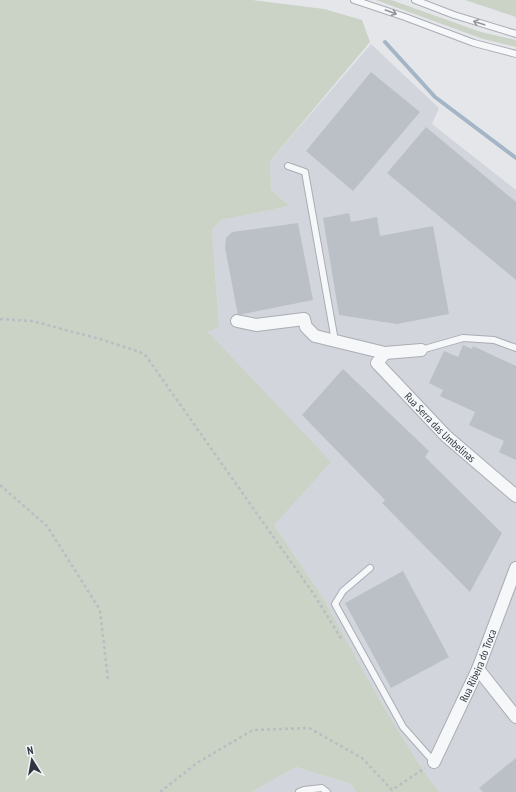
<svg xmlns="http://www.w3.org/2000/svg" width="516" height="792" font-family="'PT Sans Narrow',sans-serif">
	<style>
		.built { fill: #d2d6dc }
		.green { fill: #cad3c6 }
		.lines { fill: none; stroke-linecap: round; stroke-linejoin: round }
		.stream { stroke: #a3b5c6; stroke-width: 4 }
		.building { fill: #bbc0c6 }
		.lane-casing { stroke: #a9adb4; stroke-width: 8 }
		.street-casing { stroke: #a9adb4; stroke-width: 14 }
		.path { stroke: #babdc2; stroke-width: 2.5; stroke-dasharray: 3 3; stroke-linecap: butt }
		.lane { stroke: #f6f7f9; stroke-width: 6 }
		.street { stroke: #f6f7f9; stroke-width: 12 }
		.oneway { stroke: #92969c }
		.labels { text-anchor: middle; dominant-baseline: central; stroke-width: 4; stroke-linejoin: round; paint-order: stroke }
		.street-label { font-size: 11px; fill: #2d3540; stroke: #f3f5f7 }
	</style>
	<rect width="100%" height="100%" fill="#e4e6ea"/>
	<path class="built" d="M 371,44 L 439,108 L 432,124 L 516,190 L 516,792 L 439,792 L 417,761 L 382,704 L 322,596 L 274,525 L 208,331 L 219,327 L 212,230 L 221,220 L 290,206 L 271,190 L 270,161 Z
		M 296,767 L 351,784 L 356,792 L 252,792 Z"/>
	<path class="green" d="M 0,0 L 252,0 L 324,9 L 362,20 L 370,42 L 270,161 L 271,190 L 290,206 L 221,220 L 212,230 L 219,327 L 208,332 L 331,462 L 274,525 L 322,596 L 382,704 L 417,761 L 439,792 L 356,792 L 351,784 L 296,767 L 252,792 L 0,792 Z
		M 376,0 L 391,0 L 481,32 L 516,40 L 516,47 L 483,39 Z
		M 465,0 L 516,0 L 516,17 Z"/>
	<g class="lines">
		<path class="stream" d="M 385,42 L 435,97 L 516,158"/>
	</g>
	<path class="building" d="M 371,72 L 420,112 L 353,191 L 306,151 Z
		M 426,127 L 516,202 L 516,280 L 387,173 Z
		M 349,213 L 351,222 L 377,217 L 380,236 L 433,226 L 449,314 L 397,324 L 339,315 L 323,218 Z
		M 298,223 L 313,300 L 238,315 L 225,248 L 226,238 L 232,232 Z
		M 463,345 L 472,349 L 473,346 L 516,366 L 516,460 L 499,452 L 504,441 L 469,425 L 475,412 L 440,396 L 443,390 L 429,383 L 444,351 L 458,357 Z
		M 343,369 L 429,451 L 425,457 L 502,533 L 470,592 L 382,503 L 385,500 L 302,415 Z
		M 403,571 L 449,657 L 391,688 L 345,603 Z
		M 516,758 L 516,792 L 483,792 L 479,788 Z"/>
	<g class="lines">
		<defs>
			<path id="lane" d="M 354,0 L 405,17 L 474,43 L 516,54
				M 415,0 L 454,15 L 516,34
				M 288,166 L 305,172 L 335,341
				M 421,350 L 463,338 L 494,340 L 516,348
				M 370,568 L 343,591 L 335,604 L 403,727 L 434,762
				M 299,792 L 304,790 L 322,788 L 327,792"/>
			<g id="street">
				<path d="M 237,321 L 256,325 L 304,319 L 306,327 L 315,336 L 385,353 L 421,350"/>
				<path id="s1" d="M 385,353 L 377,363 L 446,436 L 516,496"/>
				<path d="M 478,669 L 516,717"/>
				<path id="s2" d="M 434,762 L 478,669 L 516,568"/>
			</g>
		</defs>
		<use href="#lane" class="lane-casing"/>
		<use href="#street" class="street-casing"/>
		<path class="path" d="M 0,319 L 32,321 L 100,339 L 140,352 L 146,356 L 315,596 L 342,640
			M 0,485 L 47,526 L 100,610 L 108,679
			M 160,792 L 197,763 L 253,730 L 309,728 L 362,758 L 392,790 L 425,768"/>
		<use href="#lane" class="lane"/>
		<use href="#street" class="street"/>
	</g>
	<defs><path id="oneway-shaft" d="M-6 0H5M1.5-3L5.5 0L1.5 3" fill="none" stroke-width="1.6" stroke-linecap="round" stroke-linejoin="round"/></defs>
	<g class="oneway">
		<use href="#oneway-shaft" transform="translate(391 12) rotate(20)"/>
		<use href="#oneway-shaft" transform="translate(479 23) rotate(-162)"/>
	</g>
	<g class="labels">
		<g class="street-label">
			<text stroke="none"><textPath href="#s1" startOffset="103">Rua Serra das Umbelinas</textPath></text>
			<text stroke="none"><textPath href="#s2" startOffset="106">Rua Ribeira do Troca</textPath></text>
		</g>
	</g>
	<g transform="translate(32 760) rotate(349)" stroke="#f3f5f7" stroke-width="3" paint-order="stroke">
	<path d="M0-3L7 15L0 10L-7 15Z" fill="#2d3540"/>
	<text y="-6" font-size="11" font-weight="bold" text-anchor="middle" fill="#2d3540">N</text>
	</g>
</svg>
